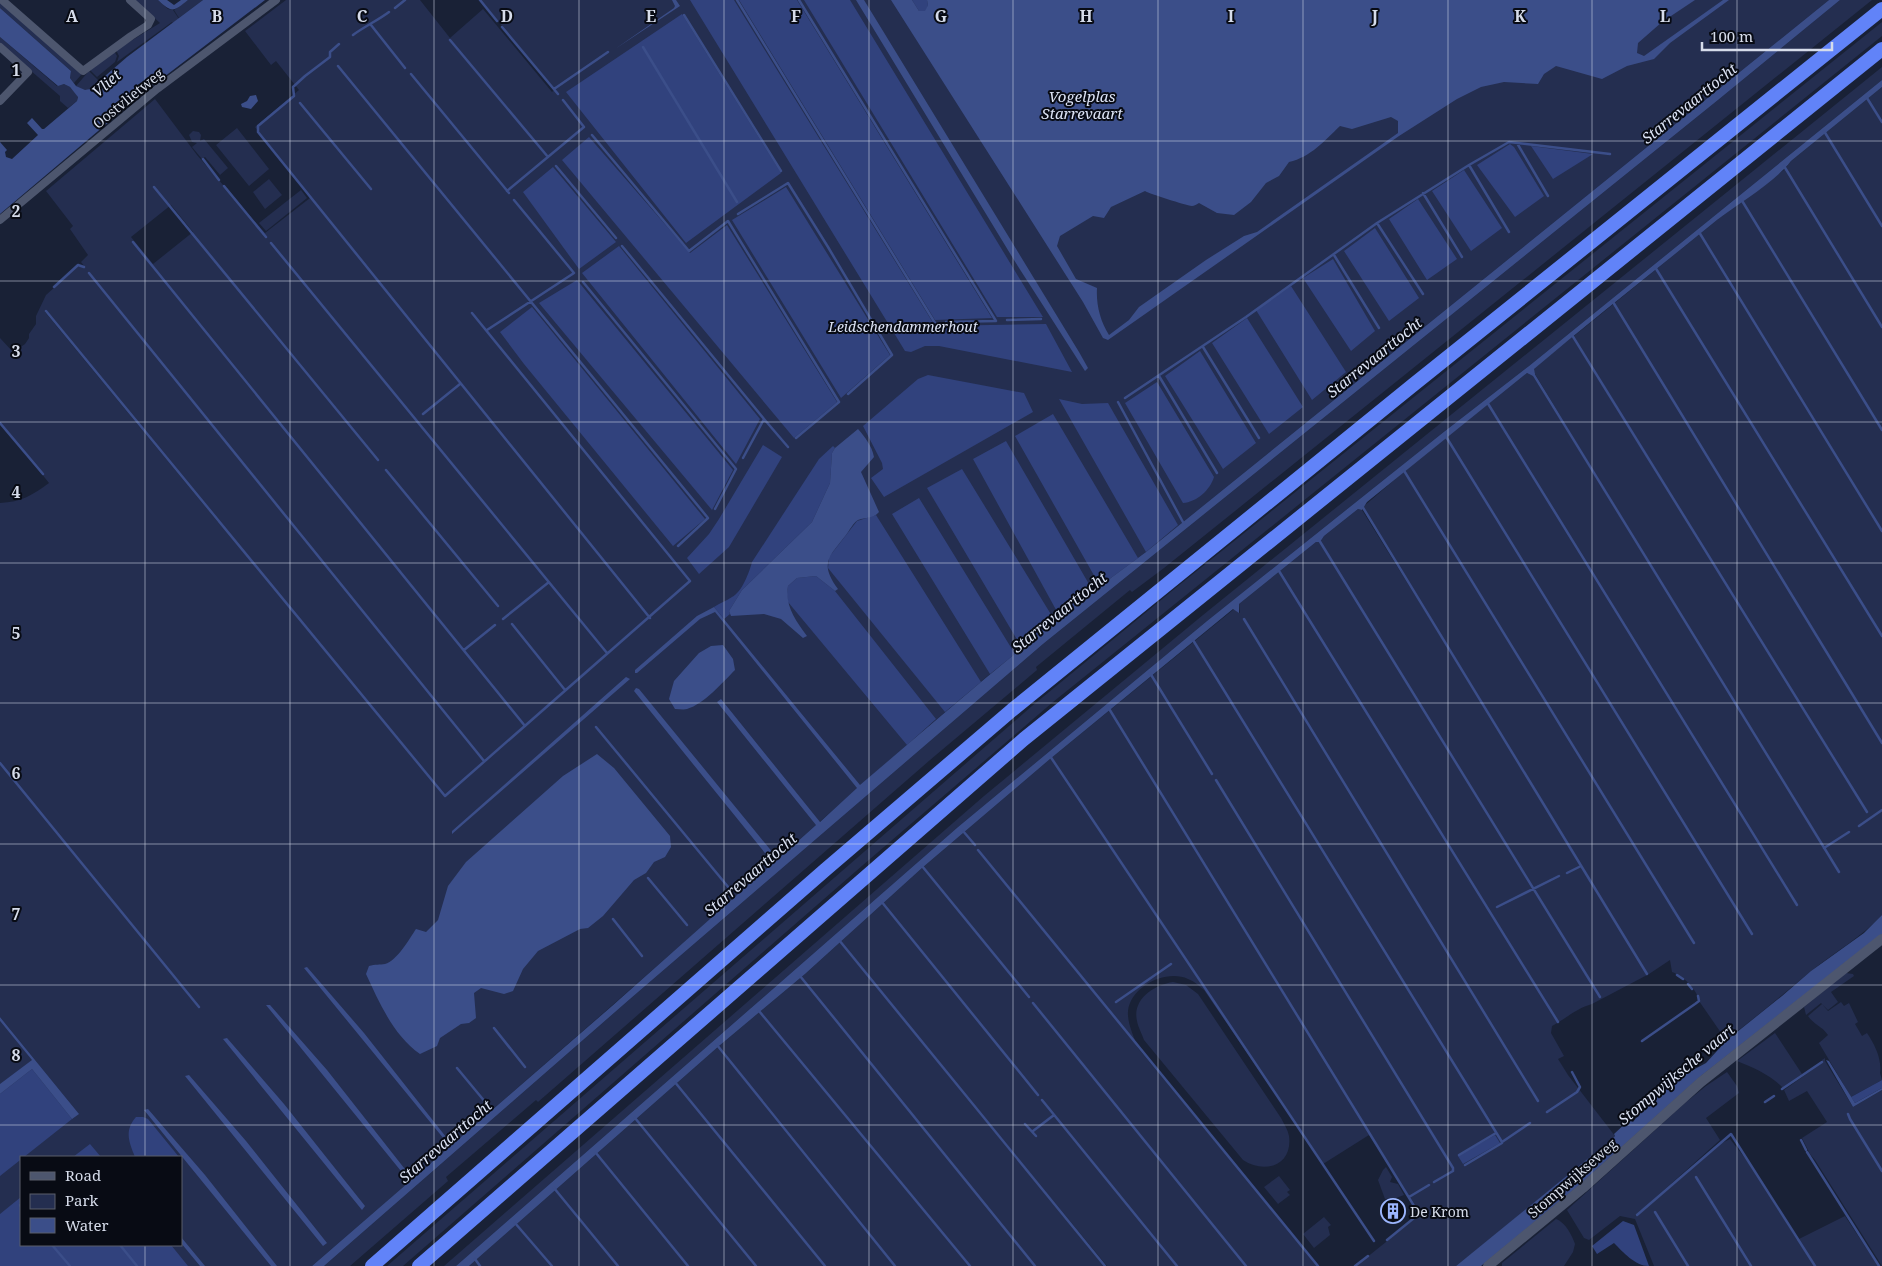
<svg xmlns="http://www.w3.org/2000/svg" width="1882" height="1266" font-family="'Noto Serif',serif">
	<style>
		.green { fill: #242e50; fill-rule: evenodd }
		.forest { fill: #31427d }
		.water { fill: #3b4e89; fill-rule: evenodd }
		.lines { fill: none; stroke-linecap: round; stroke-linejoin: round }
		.stream { stroke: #3b4e89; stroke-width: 2.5 }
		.minor { stroke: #4d566e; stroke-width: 8 }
		.tertiary { stroke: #4d566e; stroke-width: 10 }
		.motorway { stroke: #6183f8; stroke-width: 14 }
		.grid { fill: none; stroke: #d6dcea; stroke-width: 1; stroke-opacity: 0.55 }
		.labels { text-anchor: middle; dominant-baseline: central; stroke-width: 4; stroke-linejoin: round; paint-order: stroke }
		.street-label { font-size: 14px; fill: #d6dcea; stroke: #080b14 }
		.park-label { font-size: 14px; font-style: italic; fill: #dae1f3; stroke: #080b14 }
		.poi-label { font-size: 14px; fill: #d6dcea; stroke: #080b14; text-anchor: start }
		.water-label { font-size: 15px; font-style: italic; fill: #dce3f5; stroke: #080b14 }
		.grid-label { font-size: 16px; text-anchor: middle; font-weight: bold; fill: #d6dcea; stroke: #080b14; stroke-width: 4; stroke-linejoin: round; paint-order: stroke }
	</style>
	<rect width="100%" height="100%" fill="#192136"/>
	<path class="green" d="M 135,0 L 158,0 L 168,9 L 173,10 L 179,19 L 173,23 L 172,22 L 117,62 L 119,56 L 116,50 L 160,23 Z
		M 188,0 L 203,0 L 179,18 L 174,10 Z
		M 286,0 L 420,0 L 450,38 L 483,9 L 552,92 L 555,89 L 480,0 L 1829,0 L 1146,552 C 1000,658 867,780 732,900 C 593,1023 453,1144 312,1266 L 0,1266 L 0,1021 L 78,1113 L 0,1017 L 0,503 C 21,502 33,495 49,483 L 0,422 L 0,338 L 13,352 L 25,344 L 29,338 L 29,334 L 36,324 L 36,316 L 46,295 L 78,266 L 85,267 L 81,262 L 88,255 L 70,229 L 73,226 L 46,191 L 155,99 L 197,155 L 265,233 L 310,198 L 255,127 L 299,90 L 276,61 L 271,65 L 245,31 ZM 171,205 L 193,232 L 153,264 L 131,237 ZM 46,310 L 218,521 L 218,522 L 45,312 ZM 21,1157 L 181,1157 L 181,1245 L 21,1245 Z
		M 1840,0 L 1872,0 L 1164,568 L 1132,592 L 1130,590 L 1036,667 L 1037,670 L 930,760 L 538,1102 L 536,1100 L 446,1177 L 448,1181 L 350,1266 L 324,1266 L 630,999 L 1043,644 L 1718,100 Z
		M 0,2 L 80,72 L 81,75 L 74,83 L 70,78 L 71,71 L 0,8 Z
		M 1882,22 L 1882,36 L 1053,702 L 863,865 L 403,1266 L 387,1266 L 1032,706 L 1178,586 Z
		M 0,37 L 57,86 L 64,84 L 70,87 L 78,96 L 77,101 L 68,108 L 60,101 L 60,96 L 0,44 Z
		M 114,51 L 117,56 L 115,62 L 97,77 L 90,70 Z
		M 1882,67 L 1882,80 L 1529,366 L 1445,431 L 1207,621 L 958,827 L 456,1266 L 444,1266 L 984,796 L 1203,615 Z
		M 89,71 L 99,81 L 90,89 L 85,91 L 76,86 Z
		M 1882,87 L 1882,915 C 1861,938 1834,952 1810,972 C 1782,995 1755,1018 1726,1040 L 1699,1001 C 1697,989 1683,976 1672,972 L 1670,960 L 1649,974 L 1592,1004 C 1577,1008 1565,1019 1552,1026 L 1551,1033 L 1564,1056 L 1558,1059 L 1568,1075 L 1615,1136 L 1610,1142 L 1456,1266 L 1356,1266 L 1421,1214 L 1369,1135 L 1323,1164 L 1204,990 C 1199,986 1194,981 1188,979 C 1166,969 1131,986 1128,1011 C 1127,1023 1134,1037 1138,1048 L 1318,1266 L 1107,1266 L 948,1073 L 1104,1266 L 469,1266 L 719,1046 L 805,974 L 922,868 L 1050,759 L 1234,609 L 1240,613 L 1239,604 L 1316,542 L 1320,542 L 1324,536 L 1358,509 L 1362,510 L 1523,769 L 1363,507 L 1408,468 L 1527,373 L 1533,376 L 1675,605 L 1535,374 L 1533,369 L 1572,337 L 1760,639 L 1574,336 L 1738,203 L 1784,170 L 1791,161 Z
		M 237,128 L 269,169 L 249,186 L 216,145 Z
		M 193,131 L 199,132 L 201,135 L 200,141 L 204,139 L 228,168 L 220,175 L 205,157 L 202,159 L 192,147 L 197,143 L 192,142 L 189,135 Z
		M 269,179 L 282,195 L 265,209 L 253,192 Z
		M 301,190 L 307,198 L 266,231 L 259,223 Z
		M 1846,973 L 1853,974 L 1854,976 L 1831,992 L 1838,1002 L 1828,1010 L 1821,1003 L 1806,1015 L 1804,1007 Z
		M 1173,982 L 1186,985 L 1198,994 L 1281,1118 C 1284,1124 1288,1130 1289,1136 C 1293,1166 1264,1174 1243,1160 L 1144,1040 C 1142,1034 1138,1027 1137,1021 C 1132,999 1154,985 1173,982 Z
		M 1841,1002 L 1844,1006 L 1849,1003 L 1858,1022 L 1855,1024 L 1862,1036 L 1867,1033 C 1875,1045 1882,1059 1880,1073 L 1882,1080 L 1851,1097 L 1819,1043 L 1828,1035 C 1822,1026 1813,1024 1808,1016 L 1822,1004 L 1828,1011 Z
		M 1775,1033 L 1802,1074 L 1783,1088 C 1771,1075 1752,1067 1737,1061 Z
		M 1825,1058 L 1825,1061 L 1853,1107 L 1882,1090 L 1882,1266 L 1815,1160 L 1810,1154 L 1802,1138 L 1827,1122 L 1807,1091 L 1789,1101 L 1784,1090 L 1822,1063 L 1822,1060 Z
		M 1727,1072 L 1737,1086 L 1739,1093 L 1706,1118 L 1720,1140 L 1635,1216 L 1637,1216 L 1722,1143 L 1730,1139 L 1752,1167 L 1797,1240 L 1845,1216 L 1878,1266 L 1654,1266 L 1635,1219 L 1620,1216 L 1589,1240 L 1584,1238 L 1567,1210 L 1685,1103 L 1706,1086 Z
		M 1386,1167 L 1392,1177 L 1390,1182 L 1398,1184 L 1404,1195 L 1396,1198 L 1385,1199 L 1378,1180 L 1383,1170 Z
		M 1279,1176 L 1290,1190 L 1287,1192 L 1290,1195 L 1278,1204 L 1264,1187 Z
		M 1324,1217 L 1331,1225 L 1328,1227 L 1330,1235 L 1314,1248 L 1303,1234 Z
		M 1556,1219 C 1565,1222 1572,1235 1575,1244 L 1573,1252 L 1564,1266 L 1502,1266 L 1502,1263 Z"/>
	<path class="forest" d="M 690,0 L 734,0 L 935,326 L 1046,324 L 1072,372 L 939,346 L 925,346 L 911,352 L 905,351 Z
		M 739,0 L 797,0 L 992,318 L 935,320 Z
		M 804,0 L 850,0 L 1043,317 L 997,317 Z
		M 912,0 L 927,0 L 928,5 L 926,11 L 919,11 Z
		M 682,14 L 781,173 L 686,243 L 566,92 Z
		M 589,137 L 690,253 L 727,225 L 837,402 L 794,438 L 562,160 Z
		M 1510,144 L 1514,147 L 1544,196 L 1515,217 L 1477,165 Z
		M 1531,146 L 1593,154 L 1553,179 Z
		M 553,167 L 616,242 L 579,269 L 523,192 Z
		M 1464,170 L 1502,228 L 1471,251 L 1432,191 Z
		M 786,187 L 890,355 L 841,398 L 732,220 Z
		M 1418,199 L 1457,259 L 1427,280 L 1389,219 Z
		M 1375,228 L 1419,298 L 1389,321 L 1344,251 Z
		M 619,246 L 760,419 L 736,464 L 582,273 Z
		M 1333,259 L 1375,331 L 1351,351 L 1303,278 Z
		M 577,280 L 733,470 L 712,510 L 539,303 Z
		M 1291,286 L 1346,372 L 1312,400 L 1256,310 Z
		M 532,307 L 705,519 L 673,546 L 524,364 L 500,332 Z
		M 1247,318 L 1303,407 L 1269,434 L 1212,343 Z
		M 1200,351 L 1256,443 L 1223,469 L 1165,376 Z
		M 928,375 L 1024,393 L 1033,412 L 884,497 L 871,478 L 883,469 L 882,463 L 863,426 L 918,379 Z
		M 1157,382 L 1214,477 C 1210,490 1197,502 1183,503 L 1125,403 Z
		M 1059,399 L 1082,404 L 1108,403 L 1178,525 L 1146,552 Z
		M 1053,414 L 1138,558 L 1100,586 L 1015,436 Z
		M 1006,441 L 1093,591 L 1060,617 L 973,459 Z
		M 763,445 L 782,457 L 729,547 L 699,574 L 687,558 L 709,534 L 719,519 Z
		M 833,446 L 835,448 L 832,453 L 830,483 L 812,522 L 742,590 L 729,611 L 730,614 L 724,619 L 714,607 C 720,603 726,601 732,597 C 742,592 749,573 752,562 L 819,459 Z
		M 962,469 L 1055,621 L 1022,648 L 927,488 Z
		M 919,498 L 1015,654 L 990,674 L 892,514 Z
		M 876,515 L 981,682 L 945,712 L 828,568 L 829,557 L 857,521 Z
		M 816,576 L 835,591 L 936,719 L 907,745 L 788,602 L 787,594 L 788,586 L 797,578 Z
		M 32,1069 L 72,1119 L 0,1176 L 0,1094 Z
		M 1882,1080 L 1882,1088 L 1855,1103 L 1851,1097 Z
		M 136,1117 L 143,1117 L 148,1119 L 179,1157 L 135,1157 C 129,1142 124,1131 136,1117 Z
		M 1495,1135 L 1500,1143 L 1463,1164 L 1458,1156 Z
		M 90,1144 L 101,1157 L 73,1157 Z
		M 21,1197 L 21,1245 L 171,1245 L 188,1266 L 0,1266 L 0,1214 Z
		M 1623,1221 L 1634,1225 L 1649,1266 C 1635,1266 1623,1252 1614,1243 L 1597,1254 L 1592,1246 Z"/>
	<path class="water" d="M 158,0 L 167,0 L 174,5 L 181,0 L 188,0 C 173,12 172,13 158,0 Z
		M 203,0 L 265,0 L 143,93 L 0,214 L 0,142 L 7,150 L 5,152 L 6,157 L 12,159 L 38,135 L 27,123 L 32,118 L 42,129 L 44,129 L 77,101 L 78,97 L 70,87 L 64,84 L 58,86 L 0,37 L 0,8 L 71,71 L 70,78 L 76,86 L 85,90 L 90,89 L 127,57 Z
		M 672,0 L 676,0 L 680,6 L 615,49 L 674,8 L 675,6 Z
		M 856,0 L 864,0 L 883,31 L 1079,352 L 1088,368 L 1085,371 L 1014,260 Z
		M 891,0 L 912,0 L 919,11 L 925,11 L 928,5 L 927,0 L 1695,0 L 1662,22 L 1638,43 L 1637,53 L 1644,56 L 1723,0 L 1729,0 L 1670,43 L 1654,59 L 1627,66 L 1602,79 L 1556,66 L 1544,74 L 1538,84 L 1504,82 L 1481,87 L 1457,99 L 1399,136 L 1108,340 L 1103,338 L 1083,302 ZM 1391,117 L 1398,121 L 1398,133 L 1257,232 L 1244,236 L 1206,260 L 1139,307 L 1129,320 L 1109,335 C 1100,321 1096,304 1097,288 L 1076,279 L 1057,246 L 1060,236 L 1093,216 L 1104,218 L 1111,207 L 1145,191 C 1150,194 1185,205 1192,206 C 1194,206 1197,204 1199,203 L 1217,213 L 1234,215 L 1251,202 L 1266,183 L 1279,176 L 1289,162 C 1311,157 1324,141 1340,126 L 1352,129 Z
		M 1829,0 L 1840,0 L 1718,100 L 1043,644 L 630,999 L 324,1266 L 312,1266 L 612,1006 L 773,863 L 634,691 L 636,688 L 639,689 L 778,859 L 816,825 L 717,702 L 721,699 L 820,822 L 857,788 L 715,612 L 700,619 L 637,673 L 635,673 L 635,670 L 697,616 L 714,607 L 860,785 C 954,705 1046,624 1146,552 Z
		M 1882,80 L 1882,87 L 1791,161 C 1775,182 1739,203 1717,220 C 1656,270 1594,318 1534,369 L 1535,374 L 1533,376 L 1527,373 L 1367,502 L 1362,510 L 1358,509 L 1324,536 L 1320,542 L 1316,542 L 1239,604 L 1239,613 L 1233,609 L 1050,759 L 922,868 L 805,974 L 719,1046 L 469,1266 L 456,1266 L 958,827 L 1207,621 L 1445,431 L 1529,366 Z
		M 256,95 L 258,101 L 251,109 L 242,107 L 241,104 L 247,101 L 250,96 Z
		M 858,429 C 865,437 872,446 874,457 L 861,472 L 879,512 C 873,519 866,517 858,520 C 853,523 849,531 846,535 C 829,557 819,563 838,589 L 835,591 L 816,576 L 797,578 L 788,586 C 785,606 795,620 807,636 L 803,638 L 781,619 L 764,614 L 731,616 L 729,611 L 742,590 L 812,522 L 830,483 L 832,453 L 835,448 Z
		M 723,645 L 733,659 L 735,670 C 723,682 704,704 687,709 C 684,710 679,709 675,709 L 669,699 L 674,681 L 699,653 L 711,646 Z
		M 626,677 L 630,679 L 452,834 L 452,831 Z
		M 597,754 L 614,768 L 670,836 L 671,847 L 665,857 L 654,862 L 646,873 L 634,880 L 603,916 L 588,928 L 580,929 L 538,951 L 523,969 L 513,991 L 504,994 L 481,988 L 474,993 L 476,1018 L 469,1023 L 461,1024 L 440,1038 L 437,1046 L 420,1054 C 393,1035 379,1002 366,974 L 369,966 C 375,964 380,965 385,964 C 397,961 410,938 416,929 L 426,932 L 438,920 L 448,886 L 466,862 L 563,776 Z
		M 1882,915 L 1882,934 L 1701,1076 L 1576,1188 L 1481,1266 L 1456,1266 L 1596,1152 L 1599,1153 L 1615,1136 L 1614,1134 L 1629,1120 L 1633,1122 L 1655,1093 L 1667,1084 L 1706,1063 L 1727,1040 L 1782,996 L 1811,971 L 1864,933 Z
		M 307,967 L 364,1033 L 446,1137 L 444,1139 L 304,968 Z
		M 266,1005 L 270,1005 L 327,1070 L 408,1173 L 405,1176 Z
		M 0,1017 L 79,1114 L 72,1119 L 32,1069 L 0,1094 L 0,1084 L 32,1060 L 0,1021 Z
		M 227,1038 L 284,1104 L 365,1206 L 362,1210 L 223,1039 Z
		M 1826,1060 L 1829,1061 L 1855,1103 L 1882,1088 L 1882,1090 L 1853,1107 Z
		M 189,1075 L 246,1141 L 327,1243 L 323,1246 L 185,1076 Z
		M 148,1109 L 205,1175 L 277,1266 L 271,1266 L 144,1110 Z
		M 181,1237 L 205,1266 L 200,1266 L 181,1243 Z"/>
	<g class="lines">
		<path class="stream" d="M 480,0 L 497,21
			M 737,0 L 935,323
			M 799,0 L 996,321 L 946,322
			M 395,8 L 405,0
			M 684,15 L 781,171
			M 371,25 L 405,68
			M 502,27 L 558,94
			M 353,35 C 365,26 377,21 389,12
			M 450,40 L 548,157
			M 339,44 L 330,52 L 330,57 L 305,76 L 293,87 L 294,96 L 258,126 L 258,132 L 650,618
			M 643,47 L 737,202
			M 338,66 L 708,518 L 678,546
			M 411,74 L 509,193
			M 554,89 L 608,52
			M 1867,98 L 1882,122
			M 300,103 L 371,189
			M 1824,131 L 1882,226
			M 592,135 L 689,251 L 728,221 L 839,402 L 796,438
			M 1517,143 L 1548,196
			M 203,159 L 219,180
			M 1469,165 L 1509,232
			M 556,166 L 616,238
			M 1784,166 L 1882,327
			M 224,186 L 266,237
			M 154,187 L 378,460
			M 507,191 L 584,127 L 563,100
			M 1423,193 L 1462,257
			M 1741,199 L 1882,430
			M 738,214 L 788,183 L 828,247 L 892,355 L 848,394
			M 1377,223 L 1423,294
			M 1699,232 L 1882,531
			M 133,242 L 525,726
			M 271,243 L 607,653
			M 622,246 L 764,419
			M 1334,255 L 1379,328
			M 1655,267 L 1882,636
			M 89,273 L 484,761
			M 583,282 L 736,469 L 715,509
			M 54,287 L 78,265 L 84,267
			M 1613,302 L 1882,743
			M 46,311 L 445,796 L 690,581 L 472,313
			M 1007,320 L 1041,319
			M 487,330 L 574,273 L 514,200
			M 1572,335 L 1867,812
			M 1203,347 L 1259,438
			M 1532,372 L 1839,872
			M 1159,376 L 1217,473
			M 1125,398 L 1246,317 L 1377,223 L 1469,165 L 1509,142 L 1610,154
			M 1118,402 L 1184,524
			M 1487,402 L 1797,905
			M 423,414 L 460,384
			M 0,423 L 43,474
			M 1445,435 L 1752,934
			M 743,458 L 764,419 L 788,447
			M 1403,469 L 1694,943
			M 386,470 L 498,606
			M 1362,506 L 1647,974
			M 1319,540 L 1600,997
			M 1279,571 L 1558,1022
			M 503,619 L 549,582
			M 1244,619 L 1538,1101
			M 512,624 L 565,690
			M 1193,640 L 1502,1142 L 1530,1123
			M 464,650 L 495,625
			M 1150,673 L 1212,774
			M 1108,707 L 1419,1214 L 1387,1240
			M 596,727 L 729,888
			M 1050,756 L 1374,1241
			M 0,763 L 199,1007
			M 1216,780 L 1453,1168 L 1453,1171 L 1434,1182
			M 1859,826 L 1882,810
			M 963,831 L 975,845
			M 1824,848 L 1849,832
			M 978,850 L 1318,1266
			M 922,866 L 1029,997
			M 1567,873 L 1581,866
			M 648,878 L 687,925
			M 881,901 L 1038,1095
			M 1497,907 L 1559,876
			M 613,919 L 642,956
			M 839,940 L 1105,1266
			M 1677,975 L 1683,979
			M 800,976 L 1035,1266
			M 1688,984 L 1692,989
			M 1116,1002 L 1171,964
			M 1033,1003 L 1246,1266
			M 759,1011 L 970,1266
			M 494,1028 L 525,1067
			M 1642,1041 L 1695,1004 L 1699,1001 L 1698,996
			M 717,1045 L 895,1266
			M 457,1068 L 486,1103
			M 674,1081 L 825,1266
			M 1782,1089 L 1822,1062
			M 1042,1100 L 1177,1266
			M 1765,1102 L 1774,1096
			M 1547,1112 L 1577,1092 L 1580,1087 L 1572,1072
			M 1848,1114 L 1850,1119 L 1882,1171
			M 635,1118 L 756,1266
			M 1025,1124 L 1036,1136
			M 1033,1131 L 1054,1115
			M 1801,1140 L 1806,1150
			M 1807,1152 L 1879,1266
			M 596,1153 L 688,1266
			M 1459,1155 L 1496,1133
			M 1465,1165 L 1502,1143 L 1502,1142
			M 1696,1177 L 1751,1266
			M 554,1188 L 618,1266
			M 1409,1197 L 1429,1185
			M 20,1205 L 21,1207
			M 1655,1212 L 1688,1266
			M 1637,1215 L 1731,1134 L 1815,1266
			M 515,1223 L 552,1266
			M 52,1245 L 70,1266
			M 120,1245 L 137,1266
			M 475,1259 L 480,1266
			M 1355,1266 L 1368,1256"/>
		<path class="minor" d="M 2,0 L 83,71 L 131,36 L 148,25 L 151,19 L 130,0
			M 0,47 L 28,72 L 0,101
			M 0,220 L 157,89 L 276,0"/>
		<path class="tertiary" d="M 1488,1266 L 1583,1188 L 1701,1082 L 1882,939"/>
		<path class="motorway" d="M 372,1266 L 825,870 L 1012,710 L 1413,385 L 1882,9
			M 419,1266 L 1024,739 L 1882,49"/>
	</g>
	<path class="grid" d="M 145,0 L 145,1157M 290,0 L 290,1266M 434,0 L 434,1266M 579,0 L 579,1266M 724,0 L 724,1266M 869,0 L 869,1266M 1013,0 L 1013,1266M 1158,0 L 1158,1266M 1303,0 L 1303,1266M 1448,0 L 1448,1266M 1592,0 L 1592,1266M 1737,0 L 1737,1266M 0,141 L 1882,141M 0,281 L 1882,281M 0,422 L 1882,422M 0,563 L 1882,563M 0,703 L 1882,703M 0,844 L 1882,844M 0,985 L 1882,985M 0,1125 L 1882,1125M 145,1245 L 145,1266"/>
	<defs>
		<symbol id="building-ring" viewBox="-11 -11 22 22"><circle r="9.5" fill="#080b14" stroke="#9bb5fd" stroke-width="1.5"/><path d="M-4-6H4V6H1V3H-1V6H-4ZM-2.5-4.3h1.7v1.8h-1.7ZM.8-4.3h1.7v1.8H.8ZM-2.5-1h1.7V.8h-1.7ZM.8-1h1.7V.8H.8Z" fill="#9bb5fd"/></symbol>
	</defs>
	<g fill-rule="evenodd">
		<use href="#building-ring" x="1379" y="1197" width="28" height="28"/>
	</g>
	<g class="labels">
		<g class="street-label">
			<text transform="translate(128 98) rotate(-39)">Oostvlietweg</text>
			<text transform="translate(1572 1178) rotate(-41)">Stompwijkseweg</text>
		</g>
		<g class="park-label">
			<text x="903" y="326">Leidschendammerhout</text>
		</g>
		<g class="poi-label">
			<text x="1410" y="1211">De Krom</text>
		</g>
		<g class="water-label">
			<text transform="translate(106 83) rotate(-41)">Vliet</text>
			<text x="1082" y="96">Vogelplas<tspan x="1082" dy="17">Starrevaart</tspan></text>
			<text transform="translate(1689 103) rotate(-39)">Starrevaarttocht</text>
			<text transform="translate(1374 357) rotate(-39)">Starrevaarttocht</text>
			<text transform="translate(1059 612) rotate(-39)">Starrevaarttocht</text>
			<text transform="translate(750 874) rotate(-41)">Starrevaarttocht</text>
			<text transform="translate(1676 1074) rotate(-40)">Stompwijksche vaart</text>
			<text transform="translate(445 1141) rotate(-41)">Starrevaarttocht</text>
		</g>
	</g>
	<g class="grid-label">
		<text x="72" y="22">A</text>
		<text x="217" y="22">B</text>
		<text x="362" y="22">C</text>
		<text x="507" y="22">D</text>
		<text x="651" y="22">E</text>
		<text x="796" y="22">F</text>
		<text x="941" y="22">G</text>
		<text x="1086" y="22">H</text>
		<text x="1231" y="22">I</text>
		<text x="1375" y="22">J</text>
		<text x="1520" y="22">K</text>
		<text x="1665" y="22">L</text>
		<text x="16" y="76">1</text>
		<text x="16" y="217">2</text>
		<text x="16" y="357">3</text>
		<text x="16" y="498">4</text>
		<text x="16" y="639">5</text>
		<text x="16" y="779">6</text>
		<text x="16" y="920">7</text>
		<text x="16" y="1061">8</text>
	</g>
	<rect x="20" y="1156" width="162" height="90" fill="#080b14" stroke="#5a5f6a"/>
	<rect x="30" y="1172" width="25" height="8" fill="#4d566e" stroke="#5a5f6a"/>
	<text x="65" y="1181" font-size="15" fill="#d6dcea">Road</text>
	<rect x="30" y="1194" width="25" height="15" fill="#242e50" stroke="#5a5f6a"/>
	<text x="65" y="1206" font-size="15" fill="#d6dcea">Park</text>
	<rect x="30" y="1218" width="25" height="15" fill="#3b4e89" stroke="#5a5f6a"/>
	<text x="65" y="1231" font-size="15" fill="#d6dcea">Water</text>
	<path d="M1702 42v8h130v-8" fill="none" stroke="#d6dcea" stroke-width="2.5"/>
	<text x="1710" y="42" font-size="15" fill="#d6dcea" stroke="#080b14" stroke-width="4" paint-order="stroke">100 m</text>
</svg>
